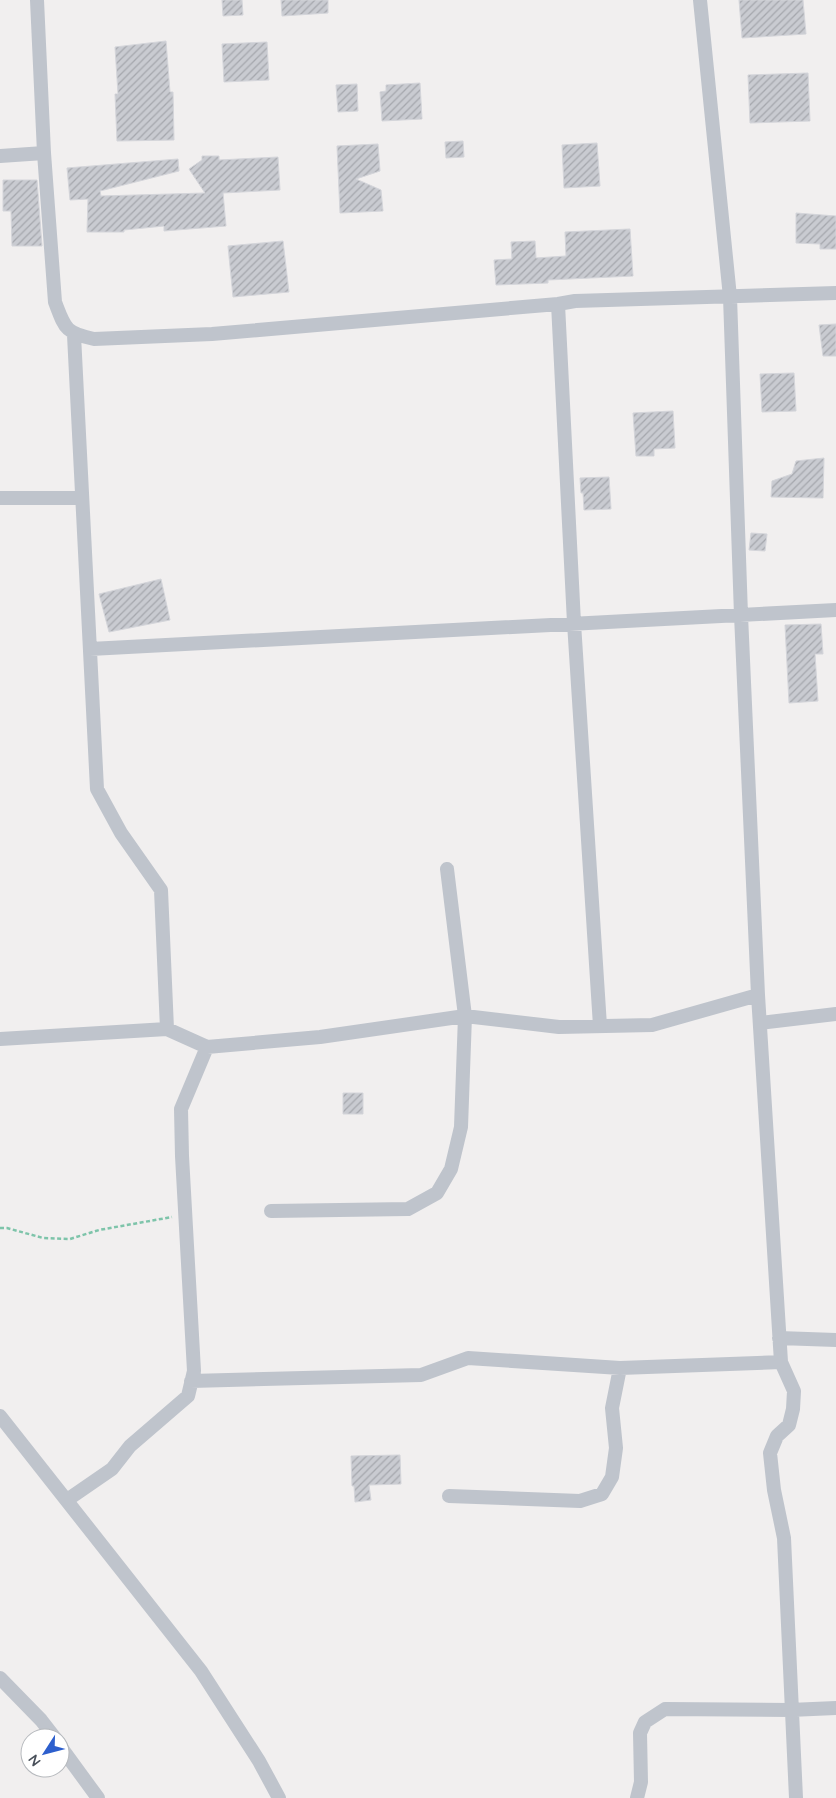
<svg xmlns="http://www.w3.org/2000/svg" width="836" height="1798" font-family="Quicksand,sans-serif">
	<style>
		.building { fill: url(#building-hatch); stroke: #d4d5da }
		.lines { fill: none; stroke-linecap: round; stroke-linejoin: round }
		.path { stroke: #7ec4aa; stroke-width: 2.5; stroke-dasharray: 4 2.5; stroke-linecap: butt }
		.minor { stroke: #bfc4cc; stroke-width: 14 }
	</style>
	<defs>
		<pattern id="building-hatch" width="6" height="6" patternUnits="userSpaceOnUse" patternTransform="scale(1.25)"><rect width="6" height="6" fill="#c9cbd1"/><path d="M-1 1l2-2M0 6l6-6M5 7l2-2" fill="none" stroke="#a5a7ad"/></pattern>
	</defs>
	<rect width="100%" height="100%" fill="#f1efef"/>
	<path class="building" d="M 222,0 L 242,0 L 243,15 L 223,16 Z
		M 281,0 L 328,0 L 328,13 L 282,16 Z
		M 739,0 L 803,0 L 806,34 L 742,38 Z
		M 166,41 L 170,92 L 173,92 L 174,140 L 117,141 L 115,94 L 118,94 L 115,47 Z
		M 267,42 L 269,80 L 224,82 L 222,44 Z
		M 808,73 L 810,121 L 750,123 L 748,75 Z
		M 420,83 L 422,119 L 382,121 L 380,92 L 386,91 L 386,85 Z
		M 357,84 L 358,111 L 338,112 L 336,85 Z
		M 463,141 L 464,157 L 446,158 L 445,142 Z
		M 597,143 L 600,186 L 564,188 L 562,145 Z
		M 378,144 L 380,171 L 356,179 L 381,190 L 383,211 L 340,213 L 337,146 Z
		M 202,156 L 219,156 L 219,160 L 278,157 L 280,190 L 223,193 L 226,226 L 164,231 L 164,226 L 124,230 L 124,232 L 87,232 L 88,199 L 70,200 L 67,168 L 178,159 L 179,171 L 100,191 L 101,196 L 205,193 L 189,169 L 202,160 Z
		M 3,180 L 37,180 L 42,246 L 12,246 L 11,211 L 3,211 Z
		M 796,213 L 836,216 L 836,249 L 820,249 L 820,244 L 796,243 Z
		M 630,229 L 633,276 L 548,280 L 548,283 L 496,285 L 494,260 L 512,259 L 511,242 L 535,241 L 536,258 L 566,256 L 565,232 Z
		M 283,241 L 289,292 L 233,297 L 228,246 Z
		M 836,324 L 836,356 L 823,356 L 819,325 Z
		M 794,373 L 796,411 L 762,412 L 760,374 Z
		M 673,411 L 675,448 L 654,449 L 654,456 L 636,456 L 633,413 Z
		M 824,458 L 823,498 L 771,497 L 772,481 L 792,474 L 796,461 Z
		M 609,477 L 611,509 L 584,510 L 583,493 L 581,493 L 580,478 Z
		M 751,533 L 767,534 L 765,551 L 749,550 Z
		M 161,579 L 170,620 L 109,632 L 99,594 Z
		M 821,624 L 823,654 L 815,654 L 818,701 L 789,703 L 785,625 Z
		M 343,1093 L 363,1093 L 363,1114 L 343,1114 Z
		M 400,1455 L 401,1484 L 369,1485 L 371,1500 L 355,1502 L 354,1486 L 352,1486 L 351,1456 Z"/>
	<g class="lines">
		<path class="path" d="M 0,1228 L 7,1228 L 43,1238 L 70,1239 L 99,1230 L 172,1217"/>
		<path class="minor" d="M 37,0 L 44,153 L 55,302 C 65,328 65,333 94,339 L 212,334 L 558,304 L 575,301 L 836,293
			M 700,0 L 730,297 L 741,615 L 758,995 L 781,1362 L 794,1391 L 793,1409 L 789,1425 L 777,1436 L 770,1453 L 774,1490 L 784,1538 L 796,1798
			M 0,156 L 44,153
			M 558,304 L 574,623 L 600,1026
			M 74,335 L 97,789 L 121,833 L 161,890 L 167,1029 L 207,1047 L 320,1037 L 465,1016 L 559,1027 L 652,1025 L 758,995
			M 0,498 L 82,498
			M 90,649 L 836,610
			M 760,1023 L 836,1014
			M 0,1039 L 167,1029
			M 271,1211 L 408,1209 L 437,1193 L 451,1169 L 461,1127 L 465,1016 L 447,869
			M 779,1338 L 836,1340
			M 191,1381 L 421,1375 L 468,1358 L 620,1368 L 781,1362
			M 0,1416 L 201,1671 L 259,1761 L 279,1798
			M 449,1496 L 580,1501 L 602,1494 L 612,1477 L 616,1448 L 612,1408 L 620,1368
			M 67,1500 L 112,1469 L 130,1446 L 188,1396 L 194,1371 L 182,1156 L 181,1109 L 207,1047
			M 0,1678 L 41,1720 L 55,1738
			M 60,1746 L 98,1798
			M 637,1798 L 641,1782 L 640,1733 L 645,1722 L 665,1709 L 790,1710 L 836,1708"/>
	</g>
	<g transform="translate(45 1753) rotate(234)"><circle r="24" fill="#ffffff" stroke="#b6b9bd"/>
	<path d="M0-4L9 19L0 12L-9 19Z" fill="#2d5fcd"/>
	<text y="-8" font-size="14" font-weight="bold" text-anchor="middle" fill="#49505a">N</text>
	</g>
</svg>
